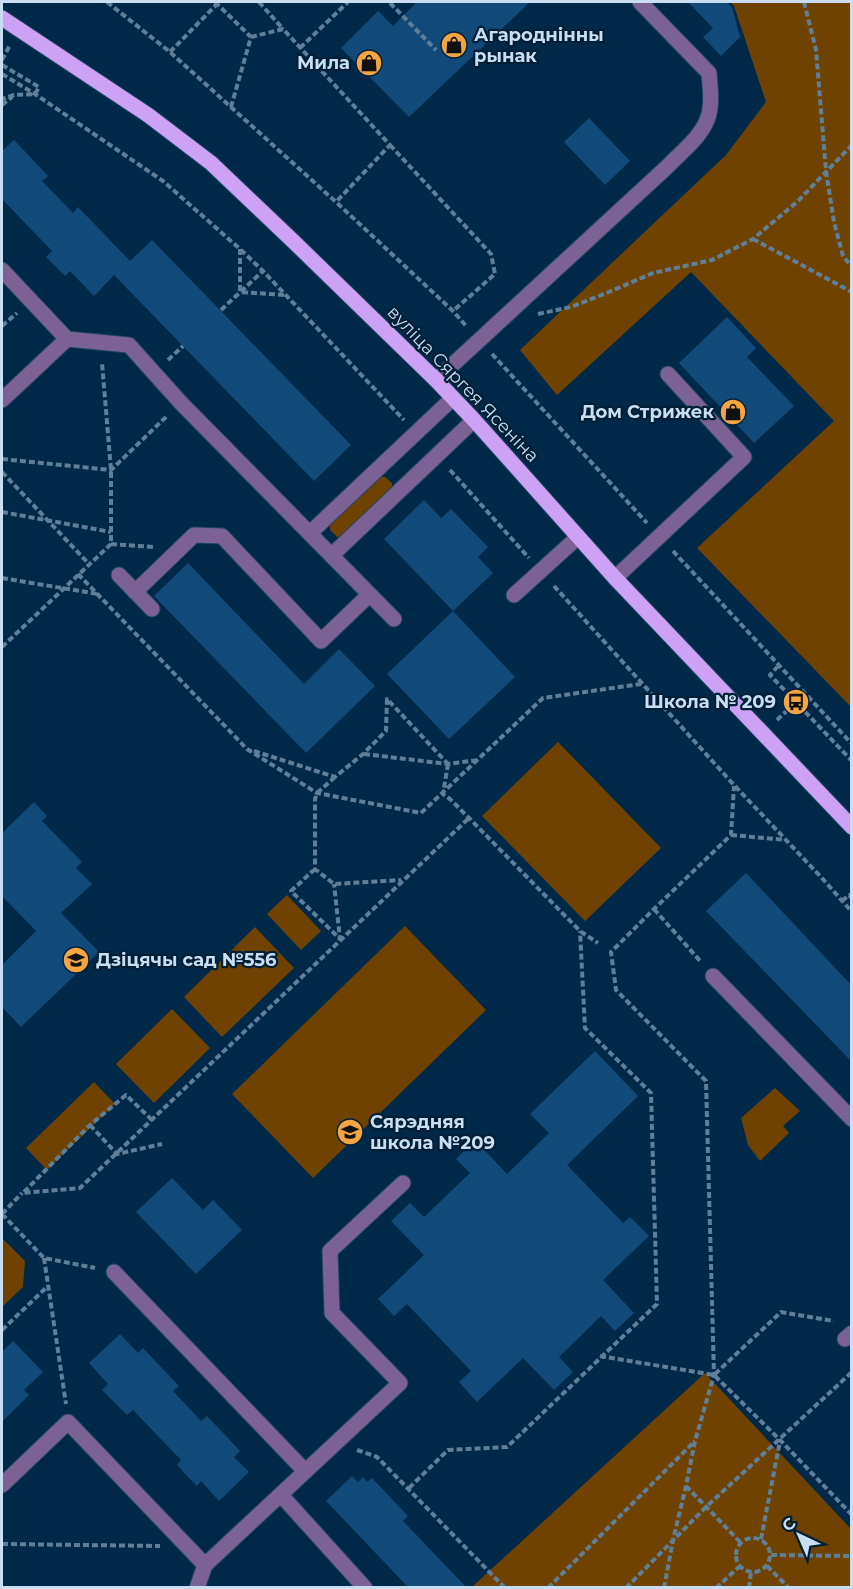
<svg xmlns="http://www.w3.org/2000/svg" width="853" height="1589" font-family="Montserrat,sans-serif">
	<style>
		.green { fill: #6f4200 }
		.building { fill: #114a78 }
		.lines { fill: none; stroke-linecap: round; stroke-linejoin: round }
		.minor-casing { stroke: #204664; stroke-width: 17 }
		.major-casing { stroke: #204664; stroke-width: 17 }
		.path { stroke: #5f7f99; stroke-width: 4; stroke-dasharray: 6 3; stroke-linecap: butt }
		.minor { stroke: #7c6294; stroke-width: 15 }
		.major { stroke: #cda2f4; stroke-width: 15 }
		.labels { text-anchor: middle; dominant-baseline: central; stroke-width: 4.5; stroke-linejoin: round; paint-order: stroke }
		.poi-label { font-size: 18px; font-weight: bold; fill: #c9def3; stroke: #021f38; text-anchor: start }
		.street-label { font-size: 18px; fill: #c9def3; stroke: #021f38 }
	</style>
	<rect width="100%" height="100%" fill="#002949"/>
	<path class="green" d="M 730,2 L 851,2 L 851,707 L 697,548 L 834,421 L 691,272 L 557,395 L 520,350 L 726,155 L 766,102 L 734,6 Z
		M 380,477 L 385,477 L 392,483 L 392,489 L 342,536 L 337,537 L 330,530 L 330,524 Z
		M 558,742 L 661,848 L 585,921 L 482,816 Z
		M 287,895 L 321,931 L 301,950 L 267,914 Z
		M 405,926 L 486,1010 L 313,1178 L 232,1094 Z
		M 255,927 L 294,968 L 222,1037 L 184,997 Z
		M 172,1009 L 210,1048 L 154,1103 L 116,1064 Z
		M 94,1082 L 115,1104 L 47,1170 L 26,1148 Z
		M 775,1088 L 800,1111 L 783,1126 L 789,1133 L 760,1161 L 748,1145 L 741,1118 Z
		M 2,1238 L 25,1261 L 23,1287 L 2,1307 Z
		M 705,1373 L 851,1529 L 851,1587 L 472,1587 Z"/>
	<path class="building" d="M 417,2 L 530,2 L 409,117 L 341,48 L 378,11 L 393,26 Z
		M 688,2 L 727,2 L 732,7 L 740,37 L 721,56 L 703,37 L 713,28 Z
		M 589,118 L 630,161 L 605,185 L 564,142 Z
		M 14,140 L 48,176 L 42,181 L 73,213 L 78,207 L 130,261 L 152,240 L 351,445 L 314,481 L 114,275 L 94,296 L 70,271 L 65,276 L 46,257 L 52,251 L 2,199 L 2,151 Z
		M 727,317 L 756,348 L 747,357 L 794,406 L 754,443 L 679,363 Z
		M 424,500 L 441,518 L 451,509 L 488,547 L 478,557 L 493,573 L 453,611 L 384,539 Z
		M 188,563 L 304,684 L 339,649 L 375,686 L 306,753 L 154,596 Z
		M 453,611 L 515,677 L 449,739 L 387,674 Z
		M 34,802 L 47,816 L 42,821 L 82,862 L 76,868 L 92,884 L 61,913 L 99,952 L 21,1027 L 2,1007 L 2,965 L 36,931 L 2,896 L 2,833 Z
		M 746,873 L 852,986 L 852,1062 L 706,911 Z
		M 595,1051 L 638,1096 L 567,1165 L 623,1223 L 630,1217 L 649,1236 L 603,1280 L 634,1313 L 615,1331 L 601,1316 L 559,1357 L 573,1372 L 554,1390 L 523,1358 L 477,1402 L 459,1382 L 471,1371 L 407,1304 L 394,1316 L 378,1299 L 424,1255 L 391,1221 L 410,1203 L 424,1217 L 470,1173 L 456,1159 L 475,1140 L 507,1174 L 549,1133 L 530,1114 Z
		M 172,1178 L 203,1210 L 213,1200 L 242,1230 L 196,1274 L 136,1212 Z
		M 120,1334 L 138,1353 L 143,1348 L 179,1386 L 173,1391 L 201,1421 L 207,1416 L 240,1451 L 234,1457 L 249,1472 L 219,1501 L 201,1481 L 197,1486 L 187,1476 L 177,1465 L 181,1460 L 133,1410 L 127,1415 L 102,1390 L 108,1384 L 89,1363 Z
		M 13,1341 L 43,1372 L 24,1390 L 29,1395 L 2,1422 L 2,1352 Z
		M 352,1476 L 358,1482 L 363,1477 L 367,1482 L 372,1478 L 408,1516 L 403,1521 L 466,1587 L 408,1587 L 326,1501 Z"/>
	<g class="lines">
		<defs>
			<path id="minor" d="M 2,270 L 67,339 L 129,345 L 181,403 L 394,619
				M 436,380 L 668,166 C 681,152 700,138 707,120 C 713,106 710,87 709,73 L 640,2
				M 2,400 L 67,339
				M 310,533 L 453,398
				M 332,555 L 474,420
				M 119,575 L 152,609
				M 615,578 L 744,457 L 668,374
				M 135,592 L 194,535 L 222,536 L 321,641 L 369,595
				M 514,595 L 578,537
				M 713,976 L 852,1119
				M 114,1272 L 305,1471
				M 845,1339 L 852,1333
				M 2,1485 L 68,1422 L 205,1565
				M 281,1495 L 365,1588
				M 197,1588 L 205,1565 L 400,1383 L 332,1313 L 330,1251 L 403,1183"/>
			<path id="major" d="M 2,18 L 148,115 L 211,163 L 294,242 L 436,380 L 474,420 L 615,578 L 852,827"/>
		</defs>
		<use href="#minor" class="minor-casing"/>
		<use href="#major" class="major-casing"/>
		<path class="path" d="M 107,2 L 170,52 L 336,202 L 453,311 L 467,327
			M 215,2 L 251,37 L 231,107
			M 259,2 L 283,29
			M 804,2 L 816,50 L 826,171 L 834,222 L 843,256 L 852,267
			M 390,3 L 436,50
			M 251,37 L 283,29 L 390,145 L 336,202
			M 300,48 L 348,2
			M 170,52 L 217,4
			M 2,60 L 10,45
			M 2,65 L 39,87 L 35,94 L 14,95 L 2,99
			M 2,74 L 35,94 L 163,181 L 240,249 L 263,271 L 404,420
			M 2,105 L 12,97
			M 390,145 L 491,254 L 495,274 L 453,311
			M 753,239 L 852,292
			M 240,249 L 240,292 L 285,295
			M 221,310 L 263,271
			M 538,314 L 571,307 L 609,292 L 653,273 L 712,260 L 753,239 L 798,201 L 852,145
			M 2,326 L 17,313
			M 492,354 L 647,523
			M 168,360 L 183,346
			M 2,459 L 111,470 L 167,416
			M 450,470 L 529,558
			M 2,472 L 89,564
			M 2,512 L 111,532
			M 111,544 L 153,547
			M 673,551 L 852,744
			M 78,574 L 247,749 L 317,793 L 421,813 L 543,698 L 641,684
			M 2,578 L 98,594
			M 554,586 L 734,785 L 821,877 L 852,912
			M 2,647 L 111,544 L 111,470 L 102,363
			M 778,666 L 770,675 L 852,761
			M 777,720 L 796,702
			M 254,751 L 335,777 L 363,754 L 386,731 L 387,699 L 448,764
			M 364,754 L 448,764 L 478,760
			M 448,764 L 443,794 L 450,799 L 469,818 L 580,931 L 598,943
			M 335,777 L 317,793 L 315,799 L 315,869 L 334,884 L 401,880
			M 731,835 L 786,840
			M 315,869 L 291,891 L 340,939 L 334,884
			M 842,901 L 849,895 L 852,898
			M 654,909 L 701,962
			M 152,1120 L 126,1095 L 90,1125 L 23,1193 L 80,1188 L 469,818
			M 90,1125 L 117,1154 L 162,1144
			M 2,1214 L 44,1258 L 95,1268
			M 2,1214 L 22,1193
			M 44,1258 L 66,1404
			M 2,1330 L 48,1286
			M 600,1356 L 714,1375 L 780,1440 L 852,1515
			M 715,1374 L 781,1312 L 834,1321
			M 357,1450 L 377,1457 L 505,1588
			M 686,1486 L 741,1543
			M 409,1488 L 448,1450 L 507,1447 L 657,1304 L 651,1093 L 585,1028 L 580,931
			M736 1555a17 17 0 1 1 34 0a17 17 0 1 1-34 0Z
			M 761,1539 L 780,1441
			M 2,1544 L 160,1546
			M 771,1555 L 852,1556
			M 767,1566 L 789,1588
			M 548,1588 L 695,1441
			M 626,1588 L 706,1507 L 852,1372
			M 664,1588 L 673,1540 L 686,1486 L 695,1441 L 714,1375 L 706,1081 L 616,990 L 611,952 L 654,909 L 731,835 L 734,786
			M 716,1588 L 740,1566
			M 749,1588 L 751,1572"/>
		<use href="#minor" class="minor"/>
		<use href="#major" class="major"/>
	</g>
	<defs>
		<symbol id="shop-disc" viewBox="-11 -11 22 22"><circle r="9.5" fill="#f3a443" stroke="#021f38"/><path d="M-5-2.5h2.3a2.7 3.5 0 0 1 5.4 0H5L5.5 6h-11ZM-1.5-2.5h3a1.5 2.3 0 0 0-3 0Z" fill="#111"/></symbol>
		<symbol id="bus-disc" viewBox="-11 -11 22 22"><circle r="9.5" fill="#f3a443" stroke="#021f38"/><path d="M-5-6H5V4H4V6H2V4H-2V6H-4V4H-5ZM-3.5-4V0h7V-4ZM-3.5 1.2v1.5H-2V1.2ZM2 1.2v1.5H3.5V1.2Z" fill="#111"/></symbol>
		<symbol id="school-disc" viewBox="-11 -11 22 22"><circle r="9.5" fill="#f3a443" stroke="#021f38"/><path d="M0-5L7-2L0 1L-7-2ZM-4 1L0 2.5L4 1V4Q0 6-4 4Z" fill="#111"/></symbol>
	</defs>
	<g fill-rule="evenodd">
		<use href="#shop-disc" x="439" y="30" width="30" height="30"/>
		<use href="#shop-disc" x="354" y="48" width="30" height="30"/>
		<use href="#shop-disc" x="718" y="397" width="30" height="30"/>
		<use href="#bus-disc" x="781" y="687" width="30" height="30"/>
		<use href="#school-disc" x="61" y="945" width="30" height="30"/>
		<use href="#school-disc" x="335" y="1117" width="30" height="30"/>
	</g>
	<g class="labels">
		<g class="poi-label">
			<text x="474" y="35">Агароднінны<tspan x="474" dy="21">рынак</tspan></text>
			<text x="350" y="63" text-anchor="end">Мила</text>
			<text x="714" y="412" text-anchor="end">Дом Стрижек</text>
			<text x="776" y="702" text-anchor="end">Школа № 209</text>
			<text x="96" y="960">Дзіцячы сад №556</text>
			<text x="370" y="1122">Сярэдняя<tspan x="370" dy="21">школа №209</tspan></text>
		</g>
		<g class="street-label">
			<text transform="translate(463 384) rotate(46)">вуліца Сяргея Ясеніна</text>
		</g>
	</g>
	<rect width="853" height="1589" fill="none" stroke="#c9def3" stroke-width="6"/>
	<g transform="translate(799 1535) rotate(316)" stroke="#021f38" stroke-width="4.5" paint-order="stroke">
	<path d="M0-4.5L10 22L0 15L-10 22Z" fill="#c9def3"/>
	<text y="-9" font-size="16" font-weight="bold" text-anchor="middle" fill="#c9def3">С</text>
	</g>
</svg>
